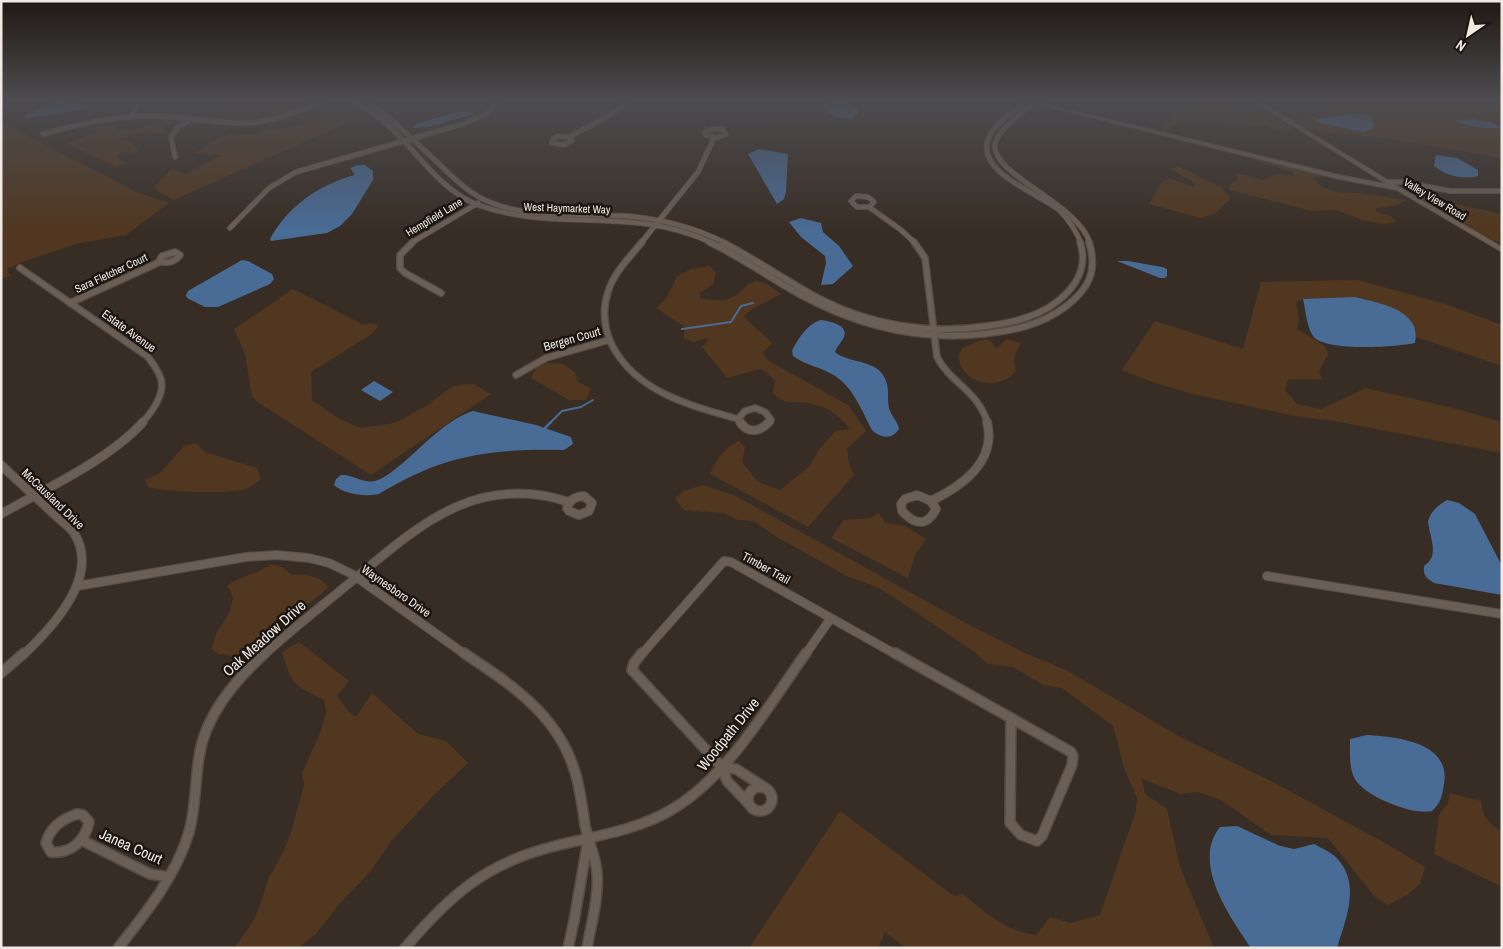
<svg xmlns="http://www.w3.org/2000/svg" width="1503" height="949" font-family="'Archivo Narrow',sans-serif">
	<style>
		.green { fill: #51371f }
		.water { fill: #496c97 }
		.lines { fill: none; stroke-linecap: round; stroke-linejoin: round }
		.stream-far1 { stroke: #496c97; stroke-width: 2 }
		.stream { stroke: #496c97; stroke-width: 2.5 }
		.minor-far3-casing { stroke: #564c44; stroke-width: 6 }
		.minor-far2-casing { stroke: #564c44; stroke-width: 8 }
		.minor-far1-casing { stroke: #564c44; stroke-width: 10 }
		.minor-casing { stroke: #564c44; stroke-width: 12 }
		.tertiary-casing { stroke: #564c44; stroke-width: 2 }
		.secondary-casing { stroke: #564c44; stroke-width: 2 }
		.minor-far3 { stroke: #6b5e54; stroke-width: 4.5 }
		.minor-far2 { stroke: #6b5e54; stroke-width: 5.5 }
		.minor-far1 { stroke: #6b5e54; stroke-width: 8 }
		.minor { stroke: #6b5e54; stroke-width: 9 }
		.tertiary { fill: #6b5e54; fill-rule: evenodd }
		.secondary { fill: #6b5e54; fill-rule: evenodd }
		.labels { text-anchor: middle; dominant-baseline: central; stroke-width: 5; stroke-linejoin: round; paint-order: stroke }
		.far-street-label { font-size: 11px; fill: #f1e9e3; stroke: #1b1612 }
		.street-label { font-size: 12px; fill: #f1e9e3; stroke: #1b1612 }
		.near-street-label { font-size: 15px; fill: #f1e9e3; stroke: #1b1612 }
	</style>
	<rect width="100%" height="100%" fill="#382d24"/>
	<path class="green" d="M 11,101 L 20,101 L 20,104 L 28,105 L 54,101 L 34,107 L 11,109 L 20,113 L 15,115 L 3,109 Z
		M 219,101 L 299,101 L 306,104 L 281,114 C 260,108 251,99 231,113 L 233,116 L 267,118 L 242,121 L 218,118 L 229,107 L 230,103 Z
		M 1209,101 L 1226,101 L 1234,109 L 1230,113 L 1259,115 L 1269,113 L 1295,131 C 1286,132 1275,133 1268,127 L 1239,123 L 1239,125 C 1218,124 1184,114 1168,130 L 1161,131 L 1177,106 L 1207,107 L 1212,105 Z
		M 1337,101 L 1502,101 L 1502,158 L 1376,137 L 1323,132 L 1306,128 L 1294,120 L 1334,111 L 1338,104 Z
		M 363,113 L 347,123 L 174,200 L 159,192 L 154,187 L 172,169 L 185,174 L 222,155 L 195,153 C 203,148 222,135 230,134 C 248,133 254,138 272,127 L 278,130 L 289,128 L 318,120 L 322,117 L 331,115 L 341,116 Z
		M 166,120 L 175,123 L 162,125 L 165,133 C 158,135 154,132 148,132 C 139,132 129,135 121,140 L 130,141 L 138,149 L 136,154 L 123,153 L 116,156 L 118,159 L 124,160 L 125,164 L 115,167 L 67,143 L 99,131 L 94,129 C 101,124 113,123 118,131 L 139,128 Z
		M 1,122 L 139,193 L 169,203 L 126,235 L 76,244 L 22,262 L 7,269 L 10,276 L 1,279 Z
		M 1254,159 L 1320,174 L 1328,177 L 1315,177 L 1316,182 C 1333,195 1341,192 1360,193 C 1374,194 1392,199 1407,200 L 1395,206 L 1375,208 L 1377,212 L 1391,216 L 1396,222 L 1384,224 L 1362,220 L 1336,210 L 1312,211 L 1229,190 L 1230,184 L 1238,180 L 1236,173 L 1264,180 L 1278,174 L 1295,176 L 1293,172 L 1257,162 Z
		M 1179,167 L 1221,187 L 1231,198 L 1215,214 L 1200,218 L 1149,204 L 1161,183 L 1168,178 L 1194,187 L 1195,183 L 1169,168 Z
		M 1417,196 L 1502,214 L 1502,244 L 1486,237 Z
		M 709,266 L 716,273 L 714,283 L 700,293 L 700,298 C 707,299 717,301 724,300 C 753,294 743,264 781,294 L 752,309 L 744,316 C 752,327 763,333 772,343 L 763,352 L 767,360 L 848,405 L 866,431 L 847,449 L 849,463 L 854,475 L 808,527 L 710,474 C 717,459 724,448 739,441 L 745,447 L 742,462 L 758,482 L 780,490 L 809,467 L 818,451 L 835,431 L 850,429 C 839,415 827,406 808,403 C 791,400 788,407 773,393 L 775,380 L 761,369 L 727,378 L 702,347 L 709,340 L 707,338 L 693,342 L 684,338 L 685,327 L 656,308 C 668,299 671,290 677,276 L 692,269 Z
		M 1358,280 L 1445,304 L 1502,325 L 1502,366 L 1416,337 C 1413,323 1406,319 1394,312 C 1359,290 1340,303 1303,299 L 1296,302 L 1299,319 L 1297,329 L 1325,346 L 1328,354 L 1319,371 L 1322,380 L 1305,379 L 1288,380 L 1285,390 L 1297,404 L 1321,409 L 1366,388 L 1457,409 L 1502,422 L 1502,453 L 1334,421 L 1300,417 L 1193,394 L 1152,382 L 1122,370 L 1155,321 L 1243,349 L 1261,282 Z
		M 293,289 L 364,325 L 372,323 L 378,326 L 373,333 L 311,372 L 312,400 L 338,418 L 360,428 L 395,423 L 426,406 L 453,386 L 473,384 L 491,394 L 371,475 L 259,403 L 252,397 L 245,354 L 234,329 Z
		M 983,339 L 991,341 L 996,349 L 1007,339 L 1021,343 C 1015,353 1012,359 1016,370 C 1001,394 957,383 959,354 L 963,348 Z
		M 550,363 L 563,364 L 575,372 L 578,382 L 591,388 L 586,400 L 569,400 L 531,378 L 538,364 Z
		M 196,443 L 205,452 L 257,468 L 261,479 C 257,482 253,486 248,488 C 233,495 165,492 148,487 L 145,480 L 160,473 L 184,446 Z
		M 703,485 L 736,496 L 971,626 L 1027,654 L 1066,670 L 1182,738 L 1269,780 L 1385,843 L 1425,867 L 1420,884 L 1407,895 L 1388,905 L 1375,897 L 1328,838 L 1271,835 L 1221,800 L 1198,792 L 1181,794 L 1142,779 L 1145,794 L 1167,809 L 1180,867 L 1214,948 L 906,948 L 885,932 L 878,948 L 749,948 L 840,811 L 954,896 L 963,894 C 985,912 1007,932 1036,935 L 1050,917 L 1070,923 L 1100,915 L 1136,810 L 1137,798 L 1124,768 L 1113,726 L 1062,688 L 1043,685 L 1013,667 L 988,664 L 973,651 L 898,600 L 877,587 L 847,576 L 775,536 L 754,521 L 738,520 L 723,513 L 684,510 L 675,499 L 683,491 Z
		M 879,513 L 885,523 L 906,526 L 926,539 L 915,555 L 908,578 L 831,538 L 844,520 L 871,518 Z
		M 271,564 L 282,567 L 292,575 C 307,575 320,574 328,588 L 244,657 L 219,654 L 211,649 L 216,634 L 230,611 L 233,597 L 227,586 C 240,576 258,574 271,564 Z
		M 299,642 L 349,681 L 337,696 L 348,711 L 356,717 L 372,693 L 418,734 L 446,741 L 468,763 L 435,794 L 392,840 L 370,872 L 340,903 L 316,934 L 298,948 L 234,948 L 253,922 L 262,900 L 268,879 L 284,851 L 292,829 L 304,785 L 302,773 L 321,731 L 326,711 L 324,700 C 293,684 292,686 282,652 Z
		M 1450,793 L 1481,801 C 1483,818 1489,823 1502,832 L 1502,887 L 1434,854 L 1439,815 L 1448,803 Z"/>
	<path class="water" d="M 54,101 L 66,101 L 88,107 C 85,110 38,116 28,118 L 25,116 Z
		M 831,101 L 846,101 L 859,110 L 859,113 L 851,119 L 836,117 L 823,109 L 826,102 Z
		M 457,112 L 468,112 L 474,114 L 429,127 L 412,128 L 416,124 Z
		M 1355,114 L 1371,115 L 1374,125 L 1371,130 L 1363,132 L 1316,122 L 1315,119 Z
		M 1472,119 L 1489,122 L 1500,126 L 1499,128 C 1484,129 1469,126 1454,121 Z
		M 759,149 L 788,154 L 786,192 L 784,199 L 777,204 L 748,154 Z
		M 1436,155 L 1457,158 L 1478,170 L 1478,176 C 1464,180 1446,176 1434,166 Z
		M 358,165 L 365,165 L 373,171 L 373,180 L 352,214 L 340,226 L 327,233 L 271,241 L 270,239 C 288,206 320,184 355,175 L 350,168 Z
		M 801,218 L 821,223 L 823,232 L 839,246 L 853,266 L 833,284 L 821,285 L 826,263 L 825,256 L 801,237 L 789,222 Z
		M 242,260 L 248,261 L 272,274 L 274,279 L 270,284 L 218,307 L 205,307 L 187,298 L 186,295 L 188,291 Z
		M 1117,261 L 1128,261 L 1162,267 L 1167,269 L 1167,276 L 1165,278 L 1160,278 Z
		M 1355,297 C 1378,303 1422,309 1415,343 C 1397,347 1324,352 1313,336 C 1306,325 1306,311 1303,299 Z
		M 821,320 C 829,321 849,325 844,337 C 842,342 837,346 835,352 L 839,355 C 856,364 881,360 887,384 C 889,391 887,400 889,408 C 891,416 897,420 899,429 C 892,440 880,438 872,430 C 862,411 853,387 835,376 C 822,367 806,366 793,356 L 792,351 C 797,340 808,323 821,320 Z
		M 374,381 L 393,392 L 380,401 L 361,390 Z
		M 473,411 L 536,425 L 571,437 L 573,444 L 564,450 C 504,449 457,452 402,481 C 395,485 386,489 379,494 C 366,497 343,494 334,485 L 336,479 L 341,475 C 352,474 364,484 375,481 C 386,478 395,469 404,462 C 425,444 446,420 473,411 Z
		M 1447,500 L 1459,503 L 1475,514 L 1502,566 L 1502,595 L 1434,583 C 1426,578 1423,576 1424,566 C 1440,556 1430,538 1428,522 C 1430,512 1438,505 1447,500 Z
		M 1367,735 C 1397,737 1451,742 1444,784 C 1442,796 1441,803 1432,811 C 1413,816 1359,795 1353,775 C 1349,764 1350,750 1350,739 Z
		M 1237,826 L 1280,846 L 1294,849 L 1314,844 C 1323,849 1334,853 1340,862 C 1360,887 1345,921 1337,948 L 1251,948 C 1230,917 1191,863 1220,827 Z"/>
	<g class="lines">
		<path class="stream-far1" d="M 682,329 L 731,322 L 741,306 L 753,303
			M 549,424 L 562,411 L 581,407 L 593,400"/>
		<path class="stream" d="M 545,428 L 551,422"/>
		<defs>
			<path id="minor-far3" d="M 354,101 C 372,111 387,123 401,138 C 424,162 446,193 478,205 C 556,233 634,205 712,243
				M 366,101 C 392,118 412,139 435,160 C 453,177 468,194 492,203 C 534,219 582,213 627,216 C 662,219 694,227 725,243
				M 1026,101 C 1014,112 990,126 987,143 C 981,175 1041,194 1060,211 C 1069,220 1076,231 1081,243
				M 1034,102 C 1024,111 997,131 995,144 C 991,175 1077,202 1090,243
				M 131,116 L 136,108 L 136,101
				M 712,129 L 722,129 L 726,134 L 717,138 L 706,135 L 705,132 Z
				M 43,134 C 79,124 114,116 152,116 C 183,116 215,124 247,123 C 273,122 298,111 323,101
				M 558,136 L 569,137 L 572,140 L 564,145 L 552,143 L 553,139 Z
				M 569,137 L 612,114 L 628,101
				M 175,157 L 171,137 L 178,127 L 192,119
				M 1387,182 L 1405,182 L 1450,191 L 1502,191
				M 856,196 L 868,197 L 874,202 L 869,207 L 857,207 L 851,201 Z
				M 869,207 L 901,230 L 915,243
				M 230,228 L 269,188 L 296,172 L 463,124 L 486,114 L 499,101
				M 411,243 L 478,203
				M 641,243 L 698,172 L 714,138"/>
			<path id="minor-far2" d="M 413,242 L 400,255 L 400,268 L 405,273 L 441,293
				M 642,242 C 630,257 614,272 608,292 C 602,310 604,330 613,347 C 638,393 692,406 738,419
				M 709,242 C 741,257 770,278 801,295 C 858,326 918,341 983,334 C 1012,331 1041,325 1065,307 C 1089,289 1098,271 1089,242
				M 722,242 C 755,259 785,280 818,298 C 869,325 929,335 987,326 C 1012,323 1038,317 1058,301 C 1077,286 1088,266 1080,242
				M 914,242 L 925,258 L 937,357 C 951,384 978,390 988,424
				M 175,252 L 180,255 C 175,262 167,264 159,261 L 162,256 Z
				M 20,268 L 148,357 C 152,362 156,368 159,374 C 168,391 153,411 141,424
				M 70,303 L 160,262
				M 516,375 L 546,358 L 609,340
				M 740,424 L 738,419 L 745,411 L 755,408 L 765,412 L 771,420 L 768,424"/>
			<path id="minor-far1" d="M 740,422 C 748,434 760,432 769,422
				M 1,465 C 19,482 37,498 55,515 C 61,521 70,527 74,533 C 101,576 52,628 23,655
				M 917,495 L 931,501 L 936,509 C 927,527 915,525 902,511 L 901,504 L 905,499 Z
				M 584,496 L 592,503 L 589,511 L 579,515 L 569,511 L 567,508 C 570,499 575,497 584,496 Z
				M 931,501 C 962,486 997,462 987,422
				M 1,514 C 45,489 109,460 143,422
				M 1267,576 L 1502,614
				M 77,586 L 246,557 L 277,555 L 309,558 L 329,563 L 352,574 L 466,655
				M 264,655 C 292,629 322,606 352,581 C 418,526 476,472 569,502
				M 641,655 L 724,561 L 731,562 L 897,655
				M 805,655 L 831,618"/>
			<path id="minor" d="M 464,653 C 509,683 555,713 573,766 C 580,785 582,805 585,825 C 588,841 596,857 597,873 C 599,898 591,924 587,948
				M 642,653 L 634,663 L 632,670 L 722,767 L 727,781 L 750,805
				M 895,653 L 1011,718
				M 1,673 L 24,653
				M 1011,718 L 1071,752 L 1073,756 L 1072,765 L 1042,836 L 1037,841 L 1021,835 L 1010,823 Z
				M 722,767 L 736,769 L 764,787
				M748 799a12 12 0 1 1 24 0a12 12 0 1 1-24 0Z
				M 77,814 L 83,815 L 89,822 C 85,841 71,854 51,852 L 46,843 C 50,827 62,819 77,814 Z
				M 81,840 L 150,874 L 169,877
				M 118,948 C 146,913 176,876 189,832 C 196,807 195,782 199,757 C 205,715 235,681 265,653
				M 405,948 C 450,895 486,863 555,846 C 594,836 635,831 671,810 C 728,777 768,706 806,653
				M 568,948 L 574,921 L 588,840"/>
			<path id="tertiary" d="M 1025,101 L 1033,101 L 1339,175 L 1397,186 L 1400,188 L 1397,190 L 1339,179 Z"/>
			<path id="secondary" d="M 1253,101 L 1259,101 L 1399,187 L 1502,247 L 1502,252 L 1395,189 Z"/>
		</defs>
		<use href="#minor-far3" class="minor-far3-casing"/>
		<use href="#minor-far2" class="minor-far2-casing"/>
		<use href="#minor-far1" class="minor-far1-casing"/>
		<use href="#minor" class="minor-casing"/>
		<use href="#tertiary" class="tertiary-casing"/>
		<use href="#secondary" class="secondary-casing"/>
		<use href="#minor-far3" class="minor-far3"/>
		<use href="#minor-far2" class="minor-far2"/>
		<use href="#minor-far1" class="minor-far1"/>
		<use href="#minor" class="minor"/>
		<use href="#tertiary" class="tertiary"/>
		<use href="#secondary" class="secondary"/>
	</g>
	<linearGradient id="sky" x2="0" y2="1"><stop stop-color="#1f1914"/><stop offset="0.43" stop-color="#4d4c50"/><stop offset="1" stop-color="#4d4c50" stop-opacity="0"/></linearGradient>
	<rect width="1503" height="233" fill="url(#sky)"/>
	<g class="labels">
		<g class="far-street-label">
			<text transform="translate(1435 199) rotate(31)">Valley View Road</text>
			<text transform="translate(567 208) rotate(2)">West Haymarket Way</text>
			<text transform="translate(434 217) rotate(-31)">Hempfield Lane</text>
			<text transform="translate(111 273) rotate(-25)">Sara Fletcher Court</text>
		</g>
		<g class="street-label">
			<text transform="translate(129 331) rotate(36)">Estate Avenue</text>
			<text transform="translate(572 339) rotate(-16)">Bergen Court</text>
			<text transform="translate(53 499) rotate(44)">McCausland Drive</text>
			<text transform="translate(766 568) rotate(29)">Timber Trail</text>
			<text transform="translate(396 591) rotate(35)">Waynesboro Drive</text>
		</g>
		<g class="near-street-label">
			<text transform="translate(264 638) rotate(-42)">Oak Meadow Drive</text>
			<text transform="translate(728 734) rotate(-51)">Woodpath Drive</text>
			<text transform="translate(131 846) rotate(24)">Janea Court</text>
		</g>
	</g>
	<rect width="1503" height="949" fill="none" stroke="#f1e9e3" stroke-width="5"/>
	<g transform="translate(1468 35) rotate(214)" stroke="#1b1612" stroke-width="4" paint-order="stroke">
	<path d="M0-4L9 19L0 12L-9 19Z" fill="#f1e9e3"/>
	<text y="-8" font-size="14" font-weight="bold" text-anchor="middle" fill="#f1e9e3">N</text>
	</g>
</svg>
